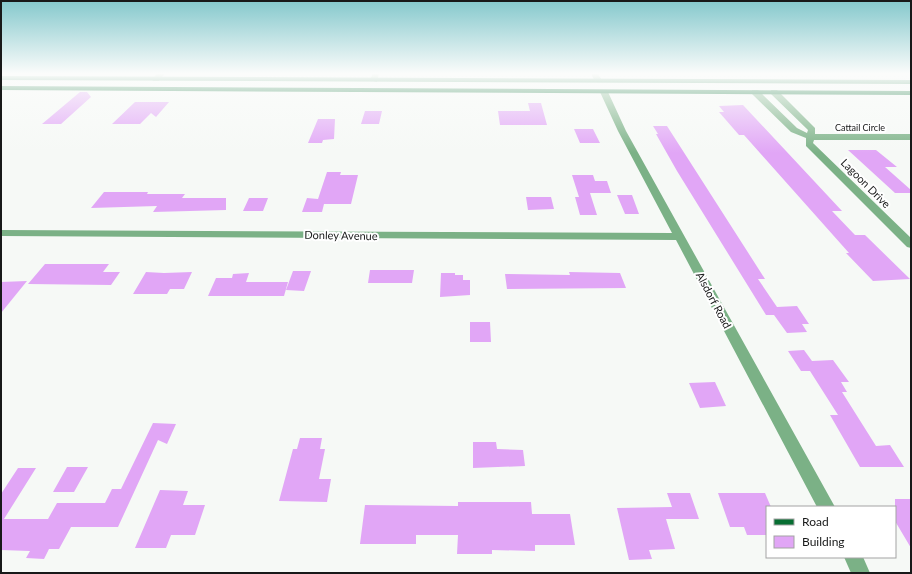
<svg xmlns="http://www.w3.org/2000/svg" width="912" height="574" font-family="Lato,sans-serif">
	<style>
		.building { fill: #e1a6f6 }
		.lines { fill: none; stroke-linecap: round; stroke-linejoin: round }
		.minor { fill: #7bb186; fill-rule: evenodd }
		.major { fill: #076e32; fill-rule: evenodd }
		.labels { text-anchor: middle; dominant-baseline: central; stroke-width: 4; stroke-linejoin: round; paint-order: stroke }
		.far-street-label { font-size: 9px; fill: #181919; stroke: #fff }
		.street-label { font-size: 11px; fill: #181919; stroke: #fff }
	</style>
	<rect width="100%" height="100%" fill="#f6f9f6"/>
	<path class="building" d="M 80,92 L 87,92 L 91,97 L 61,124 L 42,124 Z
		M 135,102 L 169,102 L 156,117 L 151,113 L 140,124 L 112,124 Z
		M 528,103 L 541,103 L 547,125 L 500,125 L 498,111 L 530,111 Z
		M 743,105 L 842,211 L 832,211 L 855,235 L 865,235 L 910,279 L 873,281 L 846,253 L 849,253 L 744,135 L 739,135 L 719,112 L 724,112 L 719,106 Z
		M 365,111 L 382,111 L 379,124 L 361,124 Z
		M 318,119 L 335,119 L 334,139 L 323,140 L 322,143 L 308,143 Z
		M 653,126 L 667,126 L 765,279 L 758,279 L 777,307 L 797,306 L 809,324 L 802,324 L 807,332 L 787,333 L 774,315 L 766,315 L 677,171 L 656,134 L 658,134 Z
		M 574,129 L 593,129 L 600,143 L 580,143 Z
		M 848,150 L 876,150 L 897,167 L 885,167 L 911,190 L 911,193 L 895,193 Z
		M 327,172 L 341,172 L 340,175 L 358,175 L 351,204 L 324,204 L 322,212 L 302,212 L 307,198 L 318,199 Z
		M 572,175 L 593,175 L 595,181 L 607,181 L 611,193 L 590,193 L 597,215 L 580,215 L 575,197 L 579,197 Z
		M 104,192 L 148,192 L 147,194 L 185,194 L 182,198 L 226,198 L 226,210 L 153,212 L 157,206 L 91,208 Z
		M 617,195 L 632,195 L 639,214 L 625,214 Z
		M 526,197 L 551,197 L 554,209 L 528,210 Z
		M 249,198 L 268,198 L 263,211 L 243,211 Z
		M 45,264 L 109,264 L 103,272 L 120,272 L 111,285 L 28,284 Z
		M 370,270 L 414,270 L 412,283 L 368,283 Z
		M 293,271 L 311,271 L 304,291 L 286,290 Z
		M 146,272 L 164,273 L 192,272 L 184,289 L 170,289 L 167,294 L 133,294 Z
		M 569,272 L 620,273 L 626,288 L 507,289 L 505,274 L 570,275 Z
		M 249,273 L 246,282 L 288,282 L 284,296 L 208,296 L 216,278 L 232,278 L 233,274 Z
		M 441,273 L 455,273 L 455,275 L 463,275 L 463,280 L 470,280 L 470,295 L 440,297 Z
		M 27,281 L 1,313 L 1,282 Z
		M 470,322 L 490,322 L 491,342 L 470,342 Z
		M 804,350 L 812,361 L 833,360 L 849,382 L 841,382 L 847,392 L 842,392 L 876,446 L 890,445 L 904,467 L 860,467 L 830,415 L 838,415 L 810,371 L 801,371 L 788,351 Z
		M 715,382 L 726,406 L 700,408 L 689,383 Z
		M 153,423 L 176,424 L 167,444 L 158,440 L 118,527 L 71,527 L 59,549 L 49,549 L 44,559 L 26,558 L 30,551 L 1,550 L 1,494 L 18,468 L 36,468 L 4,519 L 48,519 L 57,503 L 105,503 L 112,489 L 121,489 Z
		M 300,438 L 322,438 L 320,449 L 325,449 L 319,479 L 331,479 L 327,502 L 279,501 L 293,449 L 297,449 Z
		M 473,442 L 496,442 L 497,449 L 523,450 L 525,466 L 473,468 Z
		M 67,467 L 88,467 L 74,492 L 53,492 Z
		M 160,490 L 188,491 L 183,505 L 205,505 L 195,535 L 171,535 L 166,548 L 135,548 Z
		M 667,493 L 690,493 L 699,519 L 666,519 L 675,549 L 649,550 L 652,559 L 629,560 L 617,508 L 672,507 Z
		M 718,493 L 765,493 L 771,507 L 767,507 L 767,535 L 747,535 L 744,527 L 730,527 Z
		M 895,499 L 911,499 L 911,548 L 895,521 Z
		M 458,502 L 531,502 L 532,514 L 570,514 L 575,545 L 535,545 L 535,551 L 492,550 L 492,554 L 457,554 L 458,535 L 416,535 L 416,544 L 360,544 L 365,505 L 458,506 Z"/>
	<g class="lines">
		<path class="minor" d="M 158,73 L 165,73 L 159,81 L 153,81 L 152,79 Z
			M 373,73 L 379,73 L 377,82 L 370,80 Z
			M 591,73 L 597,73 L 602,80 L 601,82 L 595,82 Z
			M 601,90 L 608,92 L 626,131 L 835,507 L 817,507 L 676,240 L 1,236 L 1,230 L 672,233 L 618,131 L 600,92 Z
			M 752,90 L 758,90 L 797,128 L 807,133 L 808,130 L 771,94 L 771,90 L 777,90 L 815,128 L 815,134 L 911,134 L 911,140 L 814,140 L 813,143 L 911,238 L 911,248 L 907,247 L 806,146 L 806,138 L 791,132 L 752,94 Z
			M 844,557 L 863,557 L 870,573 L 851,573 Z"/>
		<path class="major" d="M 1,76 L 911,80 L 911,84 L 1,80 Z
			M 1,86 L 911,91 L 911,95 L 1,90 Z"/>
	</g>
	<linearGradient id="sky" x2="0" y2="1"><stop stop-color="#84c8cc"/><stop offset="0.48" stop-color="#fbfcfb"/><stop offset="1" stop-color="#fbfcfb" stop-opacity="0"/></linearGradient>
	<rect width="912" height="153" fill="url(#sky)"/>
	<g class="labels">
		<g class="far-street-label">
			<text x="860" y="127">Cattail Circle</text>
		</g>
		<g class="street-label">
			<text transform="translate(866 183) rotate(45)">Lagoon Drive</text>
			<text transform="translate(341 235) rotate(1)">Donley Avenue</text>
			<text transform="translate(714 300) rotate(62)">Alsdorf Road</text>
		</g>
	</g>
	<rect width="912" height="574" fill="none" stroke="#181919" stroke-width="4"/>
	<rect x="766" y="506" width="130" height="52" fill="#ffffff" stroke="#a3a3a3"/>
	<rect x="774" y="519" width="20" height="6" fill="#076e32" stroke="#a3a3a3"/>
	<text x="802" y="526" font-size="12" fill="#181919">Road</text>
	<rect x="774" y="536" width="20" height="12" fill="#e1a6f6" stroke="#a3a3a3"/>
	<text x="802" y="546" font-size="12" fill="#181919">Building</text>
</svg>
